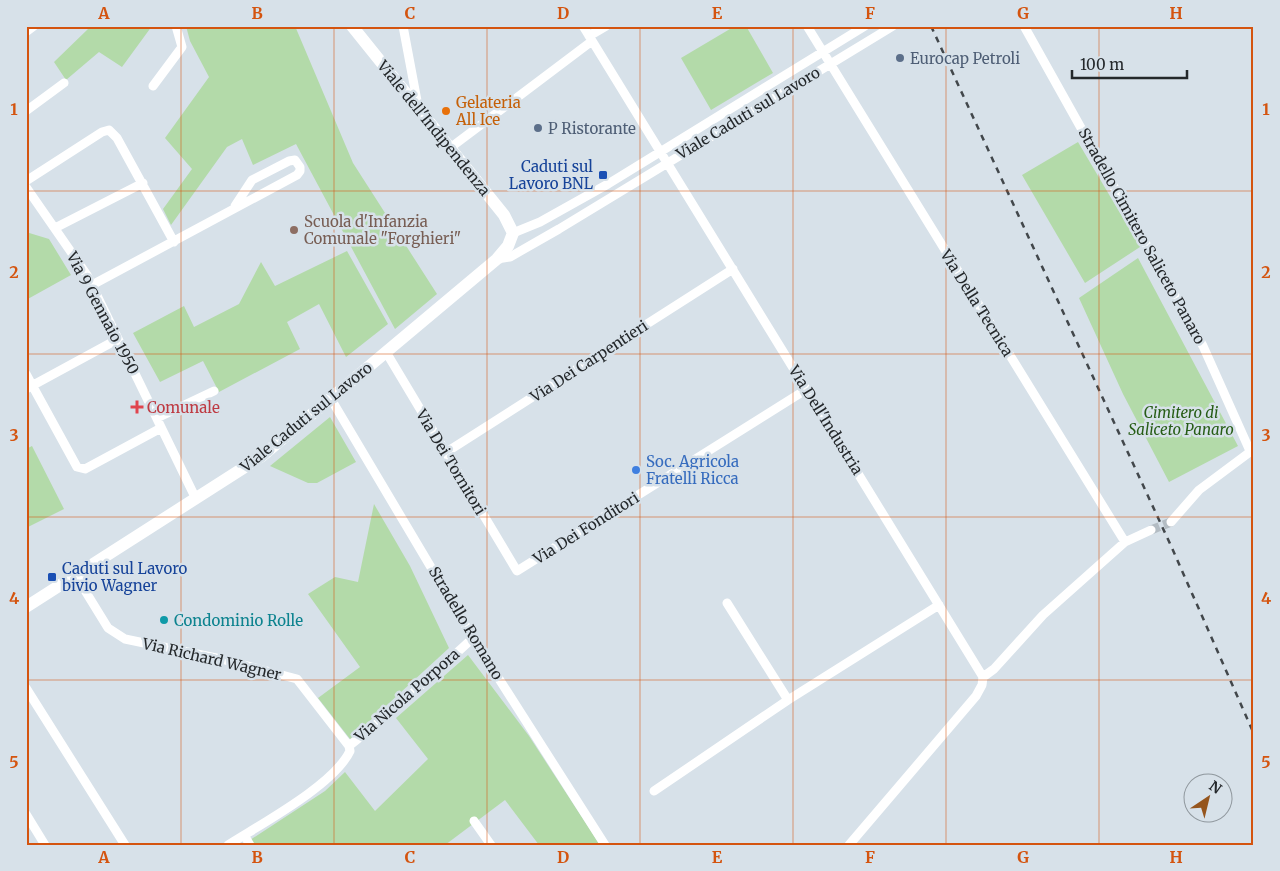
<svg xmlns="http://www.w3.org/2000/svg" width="1280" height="871" font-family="Merriweather,serif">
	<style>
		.green { fill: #b3daa9 }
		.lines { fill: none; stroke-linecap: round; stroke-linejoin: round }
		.street-tunnel { stroke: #b3bcc3; stroke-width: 9; stroke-dasharray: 9 4.5; stroke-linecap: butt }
		.street { stroke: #fff; stroke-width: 9 }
		.secondary { stroke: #fff; stroke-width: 12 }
		.rail { stroke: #42474b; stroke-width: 2.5; stroke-dasharray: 6 6; stroke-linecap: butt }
		.grid { fill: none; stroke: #d4540f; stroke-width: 1; stroke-opacity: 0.55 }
		.service-dot { fill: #5c6f8a; stroke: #d7e1e9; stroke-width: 2 }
		.food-dot { fill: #e8710a; stroke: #d7e1e9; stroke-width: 2 }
		.transit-dot { fill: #1a4fb4; stroke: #d7e1e9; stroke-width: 2 }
		.education-dot { fill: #8d6e63; stroke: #d7e1e9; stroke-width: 2 }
		.health-dot { fill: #e0444e; stroke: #d7e1e9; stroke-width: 2 }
		.shop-dot { fill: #3f7fe0; stroke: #d7e1e9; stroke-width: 2 }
		.culture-dot { fill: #0f9aa8; stroke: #d7e1e9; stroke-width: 2 }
		.labels { text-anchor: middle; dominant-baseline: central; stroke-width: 5; stroke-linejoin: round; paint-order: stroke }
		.service-label { font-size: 15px; fill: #4e5e75; stroke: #d7e1e9; text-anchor: start }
		.food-label { font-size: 15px; fill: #c56008; stroke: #d7e1e9; text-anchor: start }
		.street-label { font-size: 15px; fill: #24282b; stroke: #d7e1e9 }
		.transit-label { font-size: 15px; fill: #164399; stroke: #d7e1e9; text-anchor: end }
		.education-label { font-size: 15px; fill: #785e54; stroke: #d7e1e9; text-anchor: start }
		.health-label { font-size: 15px; fill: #be3a42; stroke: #d7e1e9; text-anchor: start }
		.park-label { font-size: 15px; font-style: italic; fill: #275d16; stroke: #d7e1e9 }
		.shop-label { font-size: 15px; fill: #366cbe; stroke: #d7e1e9; text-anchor: start }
		.culture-label { font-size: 15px; fill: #0d838f; stroke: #d7e1e9; text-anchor: start }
		.neatline { fill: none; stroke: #d4540f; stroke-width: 2 }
		.grid-label { font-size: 16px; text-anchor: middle; font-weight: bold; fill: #d4540f }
	</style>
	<rect width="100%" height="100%" fill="#d7e1e9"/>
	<path class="green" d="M 86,26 L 152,26 L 122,67 L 99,52 L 66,80 L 54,62 L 88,29 Z
		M 186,26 L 295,26 L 353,163 L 437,294 L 395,329 L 296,144 L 253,165 L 242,139 L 227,147 L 171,225 L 163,209 L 192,169 L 165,138 L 209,77 L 190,41 Z
		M 735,26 L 746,26 L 773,73 L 711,110 L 681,58 Z
		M 1078,142 L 1140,247 L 1085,283 L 1022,175 Z
		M 26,232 L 49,239 L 71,275 L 26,300 Z
		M 347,251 L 388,324 L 346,357 L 319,304 L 287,322 L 300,349 L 219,392 L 203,361 L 160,382 L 133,333 L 184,306 L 194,327 L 239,304 L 261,262 L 275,286 Z
		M 1138,258 L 1238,446 L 1169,482 L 1123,394 L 1079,298 Z
		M 330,417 L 356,462 L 317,483 L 308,483 L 270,466 Z
		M 32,446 L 64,509 L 26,528 L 26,449 Z
		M 374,504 L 410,566 L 449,648 L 350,739 L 318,698 L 360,667 L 308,594 L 335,577 L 358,582 Z
		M 468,655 L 529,736 L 600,845 L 539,845 L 505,800 L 445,845 L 253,845 L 250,840 L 325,791 L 345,772 L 375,811 L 428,759 L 396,718 Z"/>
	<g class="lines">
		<path class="street-tunnel" d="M 1151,530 L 1171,522"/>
		<path class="street" d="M 403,26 L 418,106
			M 583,26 L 983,677
			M 807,26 L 1125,542
			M 1024,26 L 1203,346 L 1250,451
			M 26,32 L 34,26
			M 589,36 L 606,26
			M 153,86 L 182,47 L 176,26
			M 26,111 L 64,83
			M 450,148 L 592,41
			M 26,181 L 102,132 L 109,130 L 117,138 L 174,242
			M 26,187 L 87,275 L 196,499
			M 55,228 L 143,183
			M 513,233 L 540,222 L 608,184 L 865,26
			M 497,259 L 510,257 L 559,229 L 893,26
			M 92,285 L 297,175 L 300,171 L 300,167 L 295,160 L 289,161 L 252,180 L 235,206
			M 386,352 L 517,571 L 807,389
			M 26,374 L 77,467 L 85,469 L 161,428
			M 26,389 L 118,339
			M 331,399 L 473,638 L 605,845
			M 157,418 L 214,391
			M 445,453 L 733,269
			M 1171,522 L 1199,490 L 1254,449
			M 76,576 L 108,628 L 125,639 L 221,659 L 297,679 L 349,746
			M 727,603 L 788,700
			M 26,688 L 125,845
			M 654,791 L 788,700 L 939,605
			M 26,814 L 45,845
			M 474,821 L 491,845
			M 244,835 L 250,845
			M 228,845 C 261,824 334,785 350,751 L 349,746 L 394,710 L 473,638
			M 849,845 L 976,696 L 982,685 L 983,677 L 994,669 L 1043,615 L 1125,542 L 1151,530"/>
		<path class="secondary" d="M 26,607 L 262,456 L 497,259 L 508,246 L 513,233 L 504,215 L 352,26"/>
		<path class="rail" d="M 931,26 L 1172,548 L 1254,734"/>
	</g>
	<path class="grid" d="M 181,26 L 181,845M 334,26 L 334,845M 487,26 L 487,845M 640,26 L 640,845M 793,26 L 793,845M 946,26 L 946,845M 1099,26 L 1099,845M 26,191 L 1254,191M 26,354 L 1254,354M 26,517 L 1254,517M 26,680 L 1254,680"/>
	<g class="service-dot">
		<circle cx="900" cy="58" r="5"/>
		<circle cx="538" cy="128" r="5"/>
	</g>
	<circle class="food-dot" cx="446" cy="111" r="5"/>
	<g class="transit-dot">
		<rect x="598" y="170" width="10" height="10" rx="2.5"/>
		<rect x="47" y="572" width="10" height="10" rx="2.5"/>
	</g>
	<circle class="education-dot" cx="294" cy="230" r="5"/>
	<path class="health-dot" d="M134.5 399.5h5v5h5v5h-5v5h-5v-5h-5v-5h5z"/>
	<circle class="shop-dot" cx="636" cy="470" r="5"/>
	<circle class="culture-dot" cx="164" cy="620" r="5"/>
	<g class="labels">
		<g class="service-label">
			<text x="910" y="58">Eurocap Petroli</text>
			<text x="548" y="128">P Ristorante</text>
		</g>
		<g class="food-label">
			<text x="456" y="102">Gelateria<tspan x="456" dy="17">All Ice</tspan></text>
		</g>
		<g class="street-label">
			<text transform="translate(748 113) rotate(-31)">Viale Caduti sul Lavoro</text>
			<text transform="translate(434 128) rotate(51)">Viale dell'Indipendenza</text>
			<text transform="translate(1142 236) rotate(61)">Stradello Cimitero Saliceto Panaro</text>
			<text transform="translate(977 303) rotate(58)">Via Della Tecnica</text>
			<text transform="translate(103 313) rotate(62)">Via 9 Gennaio 1950</text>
			<text transform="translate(589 361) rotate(-33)">Via Dei Carpentieri</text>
			<text transform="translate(306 417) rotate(-39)">Viale Caduti sul Lavoro</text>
			<text transform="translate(826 420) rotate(58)">Via Dell'Industria</text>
			<text transform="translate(451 462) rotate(59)">Via Dei Tornitori</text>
			<text transform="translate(586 528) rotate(-32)">Via Dei Fonditori</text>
			<text transform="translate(466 623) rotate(59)">Stradello Romano</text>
			<text transform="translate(212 659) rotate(13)">Via Richard Wagner</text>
			<text transform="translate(407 695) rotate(-41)">Via Nicola Porpora</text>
		</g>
		<g class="transit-label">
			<text x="593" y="166">Caduti sul<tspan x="593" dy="17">Lavoro BNL</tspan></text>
			<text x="62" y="568" text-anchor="start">Caduti sul Lavoro<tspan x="62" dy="17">bivio Wagner</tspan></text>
		</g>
		<g class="education-label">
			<text x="304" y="221">Scuola d'Infanzia<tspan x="304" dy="17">Comunale "Forghieri"</tspan></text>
		</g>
		<g class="health-label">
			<text x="147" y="407">Comunale</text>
		</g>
		<g class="park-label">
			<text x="1181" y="412">Cimitero di<tspan x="1181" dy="17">Saliceto Panaro</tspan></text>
		</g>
		<g class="shop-label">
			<text x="646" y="461">Soc. Agricola<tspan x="646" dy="17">Fratelli Ricca</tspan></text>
		</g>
		<g class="culture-label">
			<text x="174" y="620">Condominio Rolle</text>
		</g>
	</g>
	<rect width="1280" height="871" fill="none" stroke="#d7e1e9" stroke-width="55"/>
	<g transform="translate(1208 798) rotate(35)"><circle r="24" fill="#d7e1e9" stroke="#8f979d"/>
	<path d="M0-4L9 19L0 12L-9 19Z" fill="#95551d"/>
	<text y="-8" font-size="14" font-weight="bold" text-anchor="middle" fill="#24282b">N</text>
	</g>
	<path d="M1072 70v8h115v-8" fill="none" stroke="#24282b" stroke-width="2.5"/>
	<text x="1080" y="70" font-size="15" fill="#24282b" stroke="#d7e1e9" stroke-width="4" paint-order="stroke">100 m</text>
	<rect x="28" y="28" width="1224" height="816" class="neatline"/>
	<g class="grid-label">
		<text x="104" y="19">A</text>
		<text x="257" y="19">B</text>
		<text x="410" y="19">C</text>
		<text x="563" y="19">D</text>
		<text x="717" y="19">E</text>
		<text x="870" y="19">F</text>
		<text x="1023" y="19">G</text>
		<text x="1176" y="19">H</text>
		<text x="14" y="115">1</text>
		<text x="1266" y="115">1</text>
		<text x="14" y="278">2</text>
		<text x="1266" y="278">2</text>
		<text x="14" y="441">3</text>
		<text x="1266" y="441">3</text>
		<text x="14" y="604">4</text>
		<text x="1266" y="604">4</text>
		<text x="14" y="768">5</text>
		<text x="1266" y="768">5</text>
		<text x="104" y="863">A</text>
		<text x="257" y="863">B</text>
		<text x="410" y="863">C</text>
		<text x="563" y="863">D</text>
		<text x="717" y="863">E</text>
		<text x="870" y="863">F</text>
		<text x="1023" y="863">G</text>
		<text x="1176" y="863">H</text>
	</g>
</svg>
